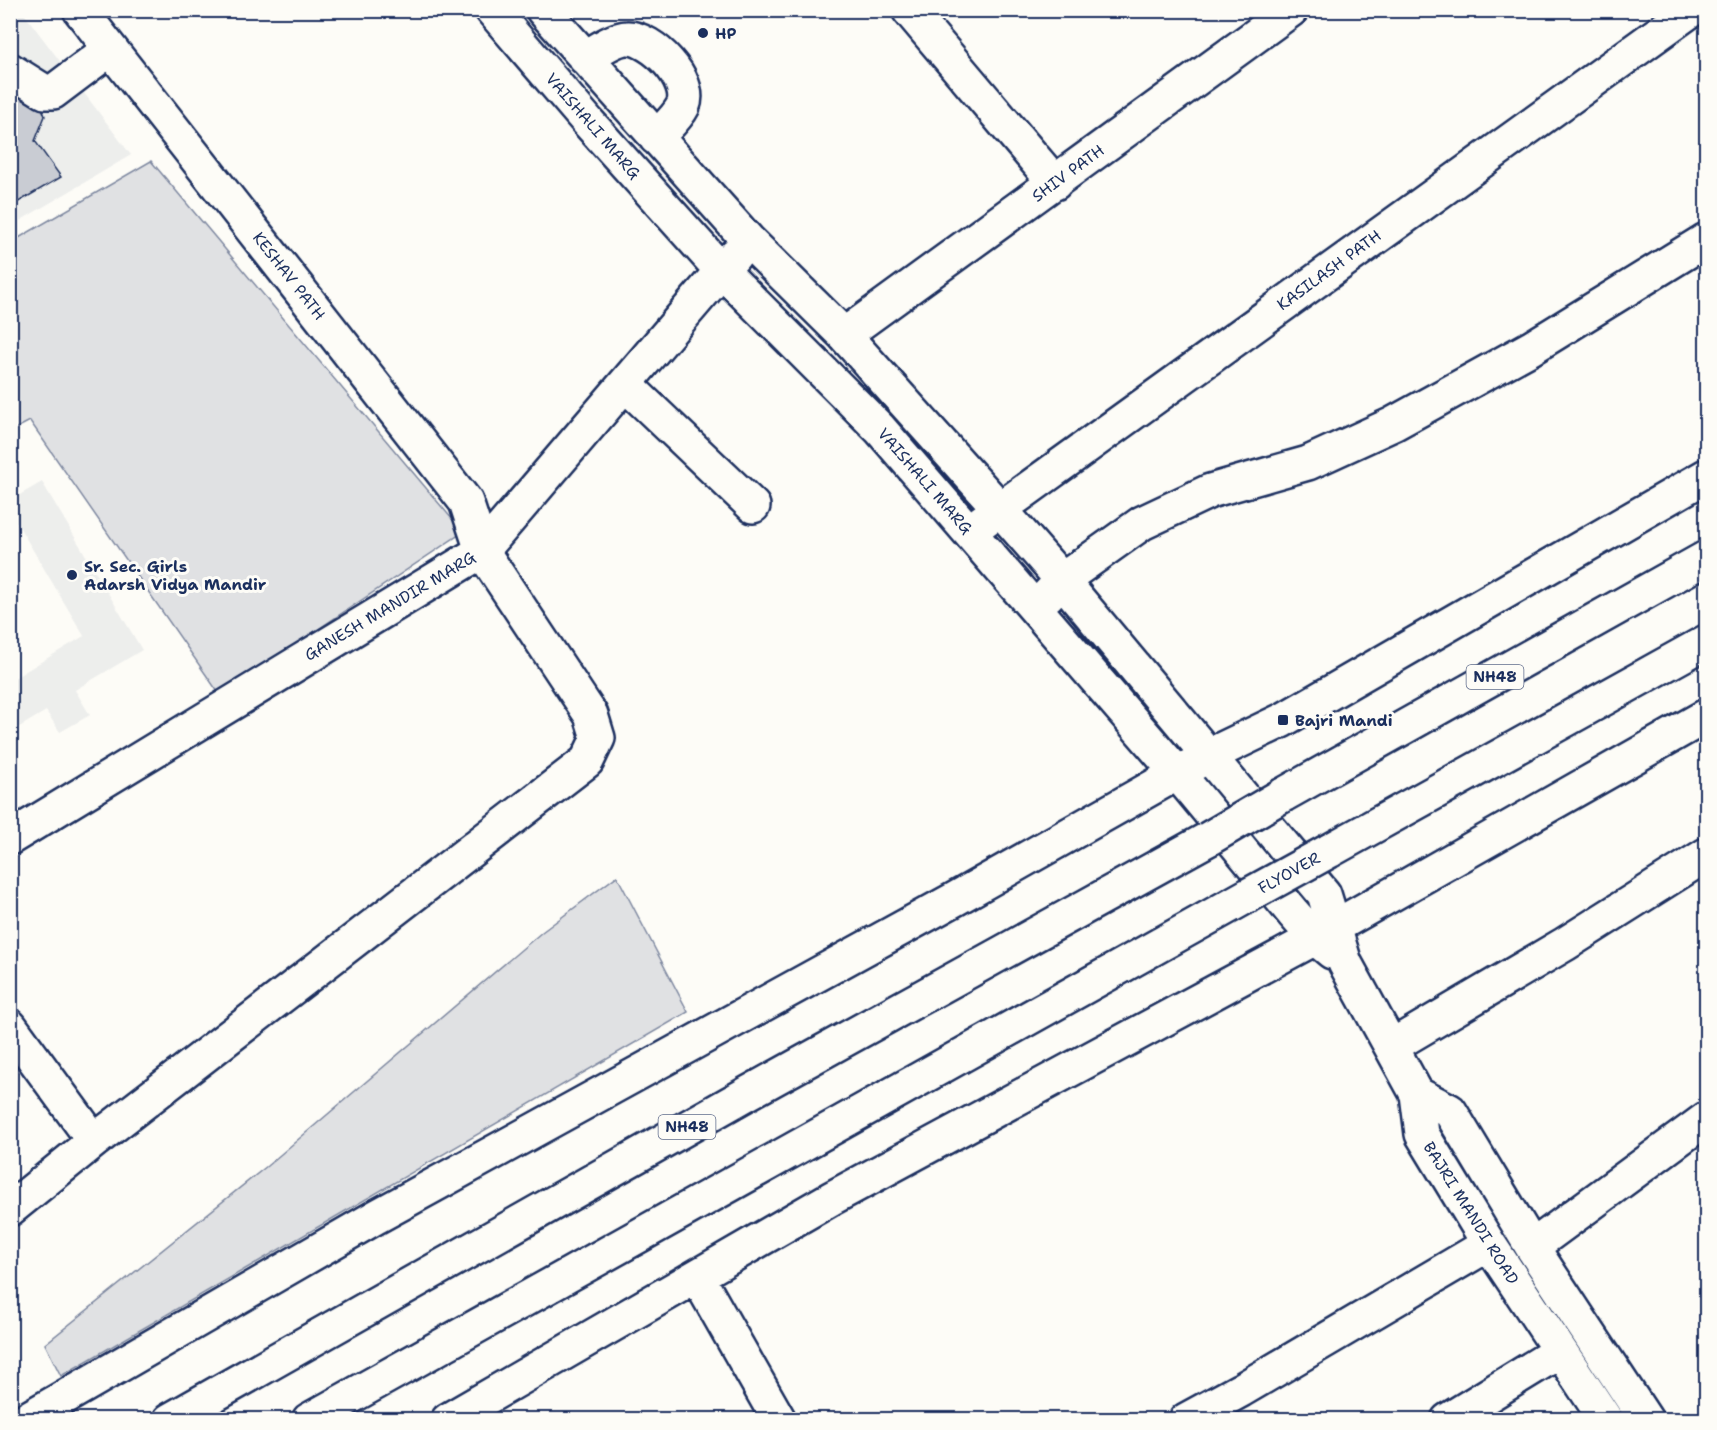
<svg xmlns="http://www.w3.org/2000/svg" width="1717" height="1430" font-family="'Shantell Sans',sans-serif">
	<style>
		.built { fill: #edeeec }
		.green { fill: #e0e1e3; stroke: #7e88a0; stroke-width: 1.5 }
		.building { fill: #c9ccd3; stroke: #1b2f5e; stroke-width: 1.5 }
		.lines { fill: none; stroke-linecap: round; stroke-linejoin: round }
		.minor-casing { stroke: #1b2f5e; stroke-width: 38 }
		.highway-casing { stroke: #1b2f5e; stroke-width: 38 }
		.minor { stroke: #fdfcf7; stroke-width: 33 }
		.highway { stroke: #fdfcf7; stroke-width: 33 }
		.highway-bridge-casing { stroke: #1b2f5e; stroke-width: 38; stroke-linecap: butt }
		.highway-bridge { stroke: #fdfcf7; stroke-width: 33 }
		.poi-dot { fill: #1b2f5e; stroke: #fdfcf7; stroke-width: 2 }
		.labels { text-anchor: middle; dominant-baseline: central; stroke-width: 6; stroke-linejoin: round; paint-order: stroke }
		.shield { fill: #fdfcf7; stroke: #5f6c8c; stroke-width: 1.5 }
		.shield-label { font-size: 15px; font-weight: bold; fill: #1b2f5e }
		.poi-label { font-size: 16px; font-weight: bold; fill: #1b2f5e; stroke: #fdfcf7; text-anchor: start }
		.street-label { font-size: 16px; fill: #1b2f5e; stroke: #fdfcf7 }
	</style>
	<rect width="100%" height="100%" fill="#fdfcf7"/>
	<filter id="ink" filterUnits="userSpaceOnUse"><feTurbulence type="fractalNoise" baseFrequency=".0167" numOctaves="2"/><feDisplacementMap in="SourceGraphic" scale="12" xChannelSelector="R" yChannelSelector="G"/><feConvolveMatrix kernelMatrix="1 2 1 2 8 2 1 2 1" color-interpolation-filters="sRGB"/></filter>
	<g filter="url(#ink)">
		<path class="built" d="M 10,11 L 22,11 L 131,155 L 11,226 Z
			M 42,482 L 142,650 L 75,690 L 90,715 L 60,732 L 46,711 L 11,732 L 11,680 L 84,636 L 11,513 L 11,500 Z"/>
		<path class="green" d="M 151,161 L 463,532 L 220,695 L 30,421 L 11,431 L 10,243 Z
			M 617,876 L 688,1012 L 61,1376 L 45,1344 L 267,1166 L 542,932 Z"/>
		<path class="building" d="M 10,78 L 35,89 L 45,116 L 35,141 L 61,177 L 10,207 Z"/>
		<g class="lines">
			<defs>
				<path id="minor" d="M 492,10 L 588,122 L 721,270 L 880,429 L 1178,774 L 1293,913 L 1315,938 L 1332,952
					M 543,10 L 748,240 L 844,335 L 999,508 L 1062,580 L 1324,894 L 1345,963 L 1417,1094 L 1422,1134 L 1489,1244 L 1606,1420
					M 909,10 L 1055,183
					M 585,58 C 595,52 615,38 627,38 C 651,37 694,80 683,106 C 677,118 665,128 656,138
					M 10,70 L 45,92 L 53,92 L 110,49
					M 844,335 L 1291,10
					M 625,384 L 753,506
					M 982,522 L 1691,10
					M 1047,596 L 1062,580 L 1142,523 L 1210,491 L 1308,463 L 1393,424 L 1531,348 L 1706,240
					M 10,838 L 482,551 L 735,255
					M 10,1026 L 94,1141
					M 1392,1046 L 1565,944 L 1706,855
					M 1417,1094 L 1450,1111 L 1532,1247 L 1646,1420
					M 10,1209 L 94,1141 L 587,761 L 598,738 L 591,715 L 482,551 L 466,502 L 80,10
					M 1532,1247 L 1706,1119
					M 697,1276 L 779,1420
					M 25,1420 L 376,1217 L 955,899 L 1208,756 L 1283,720 L 1706,476
					M 448,1420 L 832,1198 L 1315,938 L 1706,716
					M 1186,1420 L 1241,1390 L 1489,1244
					M 1448,1420 L 1560,1351"/>
				<path id="highway" d="M 1283,795 L 1706,558
					M 1329,851 L 1706,642
					M 170,1420 L 750,1092 L 1208,839
					M 309,1420 L 1249,895"/>
			</defs>
			<use href="#minor" class="minor-casing"/>
			<use href="#highway" class="highway-casing"/>
			<use href="#minor" class="minor"/>
			<use href="#highway" class="highway"/>
			<defs>
				<path id="highway-bridge" d="M 1208,839 L 1283,795
					M 1249,895 L 1329,851"/>
			</defs>
			<use href="#highway-bridge" class="highway-bridge-casing"/>
			<use href="#highway-bridge" class="highway-bridge"/>
		</g>
	</g>
	<g class="poi-dot">
		<circle cx="703" cy="33" r="6"/>
		<circle cx="72" cy="575" r="6"/>
		<rect x="1277" y="714" width="12" height="12" rx="3"/>
	</g>
	<g class="labels">
		<g class="shield">
			<rect x="1466.5" y="665" width="57" height="24" rx="4.5"/>
			<rect x="658.5" y="1115" width="57" height="24" rx="4.5"/>
		</g>
		<g class="shield-label">
			<text x="1495" y="677">NH48</text>
			<text x="687" y="1127">NH48</text>
		</g>
		<g class="poi-label">
			<text x="715" y="33">HP</text>
			<text x="84" y="566">Sr. Sec. Girls<tspan x="84" dy="18">Adarsh Vidya Mandir</tspan></text>
			<text x="1295" y="720">Bajri Mandi</text>
		</g>
		<g class="street-label">
			<text transform="translate(593 126) rotate(49)">VAISHALI MARG</text>
			<text transform="translate(1068 173) rotate(-36)">SHIV PATH</text>
			<text transform="translate(1329 270) rotate(-36)">KASILASH PATH</text>
			<text transform="translate(289 276) rotate(52)">KESHAV PATH</text>
			<text transform="translate(925 481) rotate(49)">VAISHALI MARG</text>
			<text transform="translate(390 606) rotate(-31)">GANESH MANDIR MARG</text>
			<text transform="translate(1289 873) rotate(-29)">FLYOVER</text>
			<text transform="translate(1471 1213) rotate(58)">BAJRI MANDI ROAD</text>
		</g>
	</g>
	<rect width="1717" height="1430" fill="none" stroke="#fdfcf7" stroke-width="36"/>
	<rect x="18" y="18" width="1681" height="1394" fill="none" stroke="#1b2f5e" stroke-width="2" filter="url(#ink)"/>
</svg>
